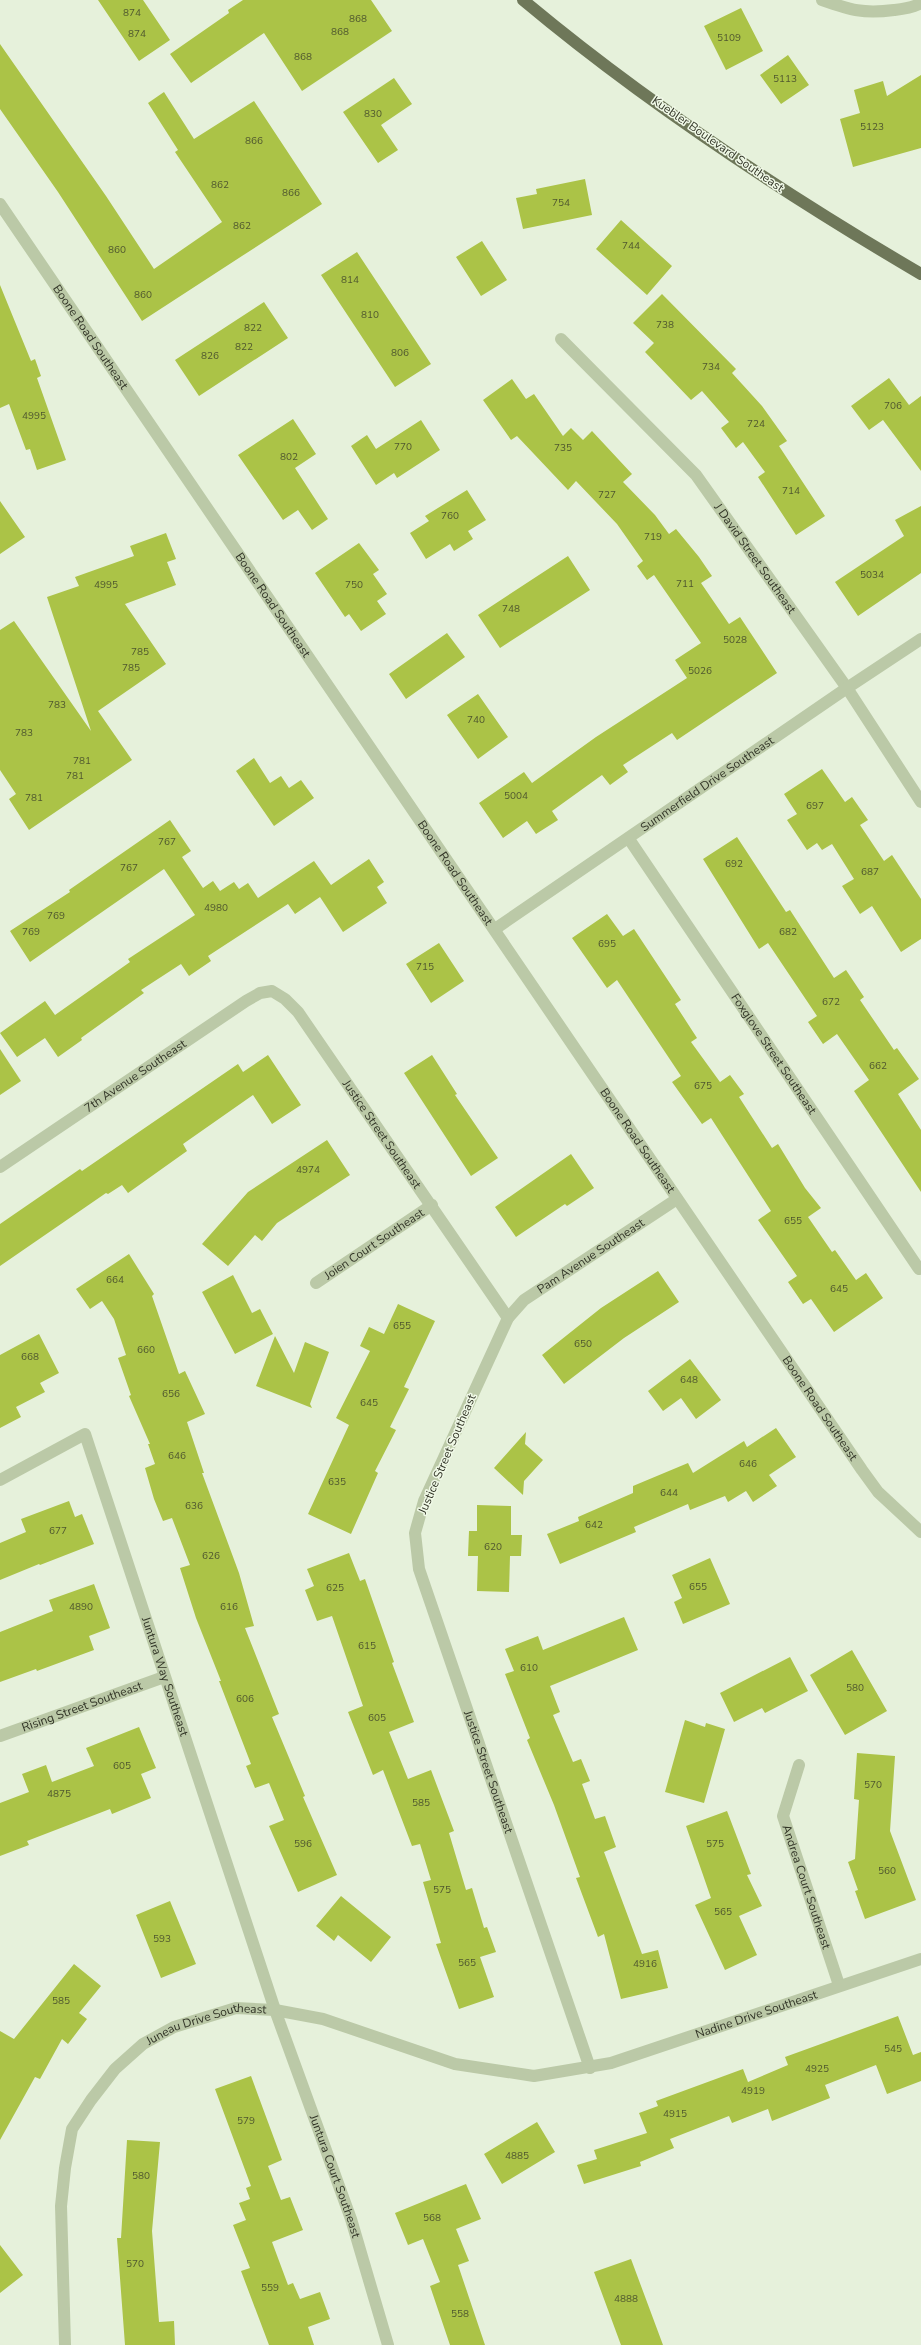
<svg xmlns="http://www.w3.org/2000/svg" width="921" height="2345" font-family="'Nunito Sans',sans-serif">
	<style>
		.building { fill: #abc347 }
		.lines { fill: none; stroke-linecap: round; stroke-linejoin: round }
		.minor { stroke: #bbc9a7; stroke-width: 12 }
		.major { stroke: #6e7759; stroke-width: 12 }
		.labels { text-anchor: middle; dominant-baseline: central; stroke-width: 3; stroke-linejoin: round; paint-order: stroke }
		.number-label { font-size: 10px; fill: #50582f }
		.street-label { font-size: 12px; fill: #323527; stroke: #f0f9e7 }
	</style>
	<rect width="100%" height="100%" fill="#e6f1db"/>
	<path class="building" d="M 98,0 L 143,0 L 170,40 L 139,61 Z
		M 243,0 L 371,0 L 392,31 L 302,91 L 264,33 L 191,83 L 170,54 L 229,13 L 228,10 Z
		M 741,8 L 763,51 L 726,70 L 704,26 Z
		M 0,44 L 106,196 L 154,269 L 222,222 L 175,152 L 178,150 L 148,103 L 164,92 L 194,139 L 254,101 L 322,204 L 142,321 L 58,192 L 0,109 Z
		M 788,55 L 809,85 L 781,104 L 760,75 Z
		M 921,75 L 921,148 L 853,167 L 840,119 L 860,113 L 854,90 L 883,81 L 887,96 Z
		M 394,78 L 412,104 L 381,125 L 398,150 L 378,163 L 343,112 Z
		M 585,179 L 592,215 L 523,229 L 516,198 L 537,194 L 536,189 Z
		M 621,220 L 672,266 L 647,295 L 596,249 Z
		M 482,241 L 507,280 L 481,296 L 456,257 Z
		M 357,252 L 431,364 L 395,387 L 321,275 Z
		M 0,285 L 31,361 L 35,359 L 41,376 L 37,378 L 66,460 L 37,470 L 30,449 L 26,450 L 9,404 L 0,408 Z
		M 662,294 L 736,369 L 732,373 L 762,406 L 787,441 L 779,446 L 825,516 L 796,535 L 758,477 L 765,472 L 743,442 L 736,448 L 721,428 L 729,422 L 702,391 L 691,400 L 645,352 L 654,343 L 633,323 Z
		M 264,302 L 288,338 L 199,396 L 175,360 Z
		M 889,378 L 909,405 L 921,396 L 921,471 L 883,420 L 869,430 L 851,406 Z
		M 512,379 L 526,399 L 534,394 L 563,436 L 571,428 L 583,440 L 592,431 L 632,474 L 623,482 L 655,515 L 669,534 L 676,529 L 699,557 L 712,576 L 701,583 L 729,624 L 740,617 L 777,673 L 677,740 L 672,733 L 623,765 L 628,772 L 610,785 L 602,775 L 552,811 L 558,820 L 536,834 L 527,821 L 503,838 L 479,803 L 524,772 L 532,783 L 596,737 L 687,678 L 675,660 L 701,643 L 654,575 L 647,580 L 637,566 L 643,561 L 617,524 L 576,481 L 568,490 L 517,436 L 511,440 L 483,400 Z
		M 293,419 L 316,454 L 295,468 L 328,519 L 312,530 L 298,510 L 283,520 L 238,455 Z
		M 421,420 L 440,450 L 397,478 L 394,473 L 376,485 L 351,446 L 367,435 L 376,449 Z
		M 467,490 L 486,520 L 468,531 L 473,539 L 454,551 L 450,544 L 426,559 L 410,533 L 429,521 L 425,516 Z
		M 0,501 L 25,537 L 0,554 Z
		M 921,506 L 921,573 L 858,616 L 835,582 L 904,536 L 895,520 Z
		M 166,533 L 176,559 L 167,562 L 176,585 L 125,604 L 166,664 L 98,711 L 132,760 L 29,830 L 9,799 L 16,794 L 0,770 L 0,630 L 14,621 L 91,731 L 47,597 L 79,586 L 75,577 L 134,556 L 130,546 Z
		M 359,543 L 379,570 L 373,574 L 387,594 L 377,601 L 386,614 L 361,631 L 349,614 L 345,617 L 315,573 Z
		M 568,556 L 590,590 L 500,648 L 478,615 Z
		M 447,633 L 465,657 L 406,699 L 389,674 Z
		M 478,694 L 508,737 L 478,759 L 447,715 Z
		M 254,758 L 270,783 L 281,776 L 289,788 L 301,780 L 314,798 L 274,826 L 236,771 Z
		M 822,769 L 845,802 L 852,797 L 868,820 L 860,825 L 884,861 L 892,855 L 921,899 L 921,939 L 901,952 L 872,906 L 860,914 L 842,886 L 854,879 L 832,844 L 822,850 L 817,843 L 807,850 L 787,820 L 797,814 L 784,794 Z
		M 170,820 L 191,851 L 182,857 L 203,888 L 213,881 L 220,891 L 234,882 L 239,889 L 248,883 L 258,898 L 314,861 L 331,885 L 369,859 L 384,882 L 377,887 L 387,903 L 343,932 L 320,897 L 295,914 L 288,904 L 208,956 L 211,961 L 189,976 L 181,964 L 141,990 L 144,993 L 81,1038 L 82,1040 L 58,1057 L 45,1038 L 17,1057 L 0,1033 L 45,1001 L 55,1015 L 130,962 L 128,959 L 195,915 L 164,869 L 30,962 L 10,931 L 70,892 L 69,890 Z
		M 737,837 L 786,912 L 790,910 L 834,978 L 846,970 L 864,997 L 860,1000 L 894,1050 L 897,1048 L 919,1079 L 898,1094 L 921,1130 L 921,1192 L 854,1091 L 869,1080 L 837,1034 L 823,1044 L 808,1022 L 817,1016 L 768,943 L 759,949 L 703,859 Z
		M 607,914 L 623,936 L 634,929 L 681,1000 L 675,1004 L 697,1038 L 691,1042 L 720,1082 L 730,1075 L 744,1094 L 739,1097 L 772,1148 L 778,1144 L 805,1188 L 821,1208 L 808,1217 L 832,1252 L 835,1250 L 856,1280 L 866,1273 L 883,1298 L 834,1332 L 811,1299 L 803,1304 L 788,1282 L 797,1276 L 758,1220 L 771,1211 L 711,1118 L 702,1124 L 672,1082 L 681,1076 L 617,980 L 607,988 L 572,938 Z
		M 439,943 L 464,981 L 431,1003 L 406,964 Z
		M 0,1049 L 21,1081 L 0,1095 Z
		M 268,1055 L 301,1105 L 272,1124 L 253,1095 L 183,1144 L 187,1151 L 128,1193 L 122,1185 L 108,1194 L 106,1193 L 0,1266 L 0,1224 L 80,1169 L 82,1171 L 238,1064 L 243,1072 Z
		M 432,1055 L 457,1094 L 455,1095 L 498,1158 L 471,1176 L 404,1073 Z
		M 327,1140 L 350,1175 L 277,1223 L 262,1241 L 255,1235 L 228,1266 L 202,1244 L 248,1192 Z
		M 571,1154 L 594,1188 L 567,1206 L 565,1204 L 516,1237 L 495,1207 Z
		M 129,1254 L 154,1294 L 152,1296 L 179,1374 L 185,1371 L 205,1414 L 187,1422 L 204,1473 L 202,1473 L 239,1573 L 254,1626 L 245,1628 L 279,1714 L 272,1717 L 305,1796 L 303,1797 L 337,1875 L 298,1892 L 269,1826 L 284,1820 L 269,1783 L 255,1788 L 246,1766 L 251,1764 L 219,1681 L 221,1681 L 196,1618 L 180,1568 L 190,1565 L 172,1518 L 163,1521 L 154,1499 L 145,1468 L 155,1464 L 148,1444 L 150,1444 L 129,1396 L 131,1395 L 118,1358 L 126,1355 L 114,1319 L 102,1301 L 90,1309 L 76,1289 Z
		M 658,1271 L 679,1302 L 624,1338 L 564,1384 L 542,1355 L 601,1308 Z
		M 233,1275 L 252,1313 L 260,1309 L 273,1334 L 235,1354 L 202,1292 Z
		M 398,1304 L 435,1321 L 404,1387 L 409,1389 L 390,1427 L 396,1430 L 375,1471 L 378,1473 L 351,1534 L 308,1514 L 349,1425 L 336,1418 L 370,1351 L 360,1346 L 369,1327 L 384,1334 Z
		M 39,1334 L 59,1373 L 40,1383 L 45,1392 L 16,1407 L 21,1417 L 0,1428 L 0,1355 Z
		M 275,1336 L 294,1373 L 305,1342 L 329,1352 L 310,1404 L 312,1408 L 256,1386 Z
		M 690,1359 L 721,1400 L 696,1419 L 681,1398 L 663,1411 L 648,1391 Z
		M 776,1428 L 796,1457 L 769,1475 L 777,1486 L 753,1502 L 746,1491 L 728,1502 L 725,1496 L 690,1510 L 688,1504 L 634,1527 L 636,1532 L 560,1564 L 547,1534 L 579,1521 L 578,1517 L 633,1493 L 633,1486 L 688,1463 L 693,1473 L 744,1441 L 747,1447 Z
		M 526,1432 L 525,1444 L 543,1460 L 524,1481 L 523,1495 L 494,1468 Z
		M 69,1501 L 75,1517 L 82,1514 L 94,1544 L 40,1565 L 39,1564 L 0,1580 L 0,1543 L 26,1532 L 21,1519 Z
		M 477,1505 L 511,1506 L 511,1535 L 522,1535 L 521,1556 L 510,1556 L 509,1592 L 477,1591 L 478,1556 L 468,1556 L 469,1531 L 477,1531 Z
		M 349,1553 L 360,1581 L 365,1579 L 394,1662 L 392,1663 L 414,1722 L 389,1732 L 408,1779 L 431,1770 L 454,1831 L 449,1833 L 466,1890 L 472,1888 L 484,1928 L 487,1927 L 496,1952 L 480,1957 L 494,1997 L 459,2009 L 436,1944 L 441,1943 L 423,1882 L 431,1880 L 420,1844 L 412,1846 L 383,1770 L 373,1775 L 348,1712 L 363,1706 L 332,1616 L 317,1621 L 305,1590 L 314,1586 L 307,1569 Z
		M 710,1558 L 730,1604 L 683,1624 L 674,1602 L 682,1598 L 672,1575 Z
		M 94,1584 L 110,1628 L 89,1636 L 94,1650 L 37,1671 L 36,1669 L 0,1682 L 0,1632 L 53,1611 L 49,1600 Z
		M 624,1617 L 638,1650 L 550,1686 L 560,1712 L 553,1715 L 573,1762 L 581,1759 L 590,1781 L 582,1784 L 595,1819 L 605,1816 L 616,1847 L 604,1852 L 642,1954 L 658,1950 L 668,1988 L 621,1999 L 604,1934 L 598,1937 L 576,1878 L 580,1877 L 554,1805 L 527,1740 L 530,1738 L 505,1674 L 514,1671 L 505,1649 L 538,1636 L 543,1650 Z
		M 852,1650 L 887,1711 L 845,1735 L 810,1675 Z
		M 790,1657 L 808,1691 L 765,1713 L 762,1708 L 734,1722 L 720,1693 Z
		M 685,1720 L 705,1727 L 706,1723 L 725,1729 L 704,1803 L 665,1792 Z
		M 139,1727 L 156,1768 L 141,1774 L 151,1798 L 112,1814 L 110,1809 L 27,1841 L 29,1845 L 0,1856 L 0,1803 L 29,1792 L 22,1774 L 46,1765 L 52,1782 L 94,1766 L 86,1748 Z
		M 857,1753 L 895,1756 L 890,1831 L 916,1900 L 865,1919 L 855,1891 L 858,1890 L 848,1862 L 855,1859 L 859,1800 L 854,1799 Z
		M 727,1811 L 751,1874 L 747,1875 L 762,1906 L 739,1916 L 757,1955 L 725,1970 L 695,1905 L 711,1898 L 686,1826 Z
		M 341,1896 L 391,1937 L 371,1962 L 338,1935 L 334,1941 L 316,1926 Z
		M 170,1901 L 196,1964 L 161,1978 L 136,1915 Z
		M 74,1964 L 101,1986 L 79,2013 L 87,2019 L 68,2044 L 62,2039 L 40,2079 L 35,2077 L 0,2140 L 0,2031 L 14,2039 Z
		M 898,2016 L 913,2055 L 921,2052 L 921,2081 L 887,2094 L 876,2065 L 825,2085 L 830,2098 L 772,2121 L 768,2109 L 732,2123 L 729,2116 L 670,2139 L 674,2148 L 640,2162 L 641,2166 L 584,2184 L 577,2165 L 597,2159 L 594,2150 L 647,2133 L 639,2113 L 658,2106 L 656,2101 L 743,2069 L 748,2082 L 788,2065 L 785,2057 Z
		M 251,2076 L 282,2160 L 268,2166 L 281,2200 L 290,2197 L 303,2230 L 272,2242 L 288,2285 L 293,2283 L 300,2299 L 320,2292 L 330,2319 L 308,2327 L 314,2345 L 269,2345 L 241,2271 L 250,2268 L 233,2225 L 246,2220 L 239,2203 L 250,2199 L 246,2188 L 251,2186 L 215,2089 Z
		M 537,2122 L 555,2152 L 502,2184 L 484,2154 Z
		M 127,2140 L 160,2142 L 152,2231 L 159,2322 L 174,2321 L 175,2345 L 125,2345 L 117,2238 L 121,2238 Z
		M 466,2184 L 481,2219 L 456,2229 L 469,2261 L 458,2265 L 485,2345 L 450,2345 L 430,2286 L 440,2282 L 423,2239 L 408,2245 L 395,2213 Z
		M 0,2245 L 23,2275 L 0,2293 Z
		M 631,2259 L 663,2345 L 621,2345 L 594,2272 Z"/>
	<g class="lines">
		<g class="minor">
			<path d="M 822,0 C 851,10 863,14 894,10 C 903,9 913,8 921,3"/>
			<path id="s1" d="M 0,204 L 862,1470 L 878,1492 L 921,1532"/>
			<path id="s2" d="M 561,339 L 696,475 L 847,688 L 921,802"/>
			<path id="s3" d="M 629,839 L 919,1269"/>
			<path id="s4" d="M 495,929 L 847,688 L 921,639"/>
			<path id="s5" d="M 0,1167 L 246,1001 L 260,993 L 272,991 L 285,999 L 298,1012 L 508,1318 L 424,1501 L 415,1533 L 419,1569 L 590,2068"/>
			<path id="s6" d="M 316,1283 L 432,1205"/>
			<path id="s7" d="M 508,1318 L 524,1300 L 677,1199"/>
			<path id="s8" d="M 0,1480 L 85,1434 L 275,2010 L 351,2219 L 388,2345"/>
			<path id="s9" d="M 0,1736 L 164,1677"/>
			<path id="s10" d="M 799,1765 L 783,1816 L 839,1985"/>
			<path id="s11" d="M 65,2345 L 61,2206 L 65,2168 L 72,2129 L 91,2100 L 115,2069 L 143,2044 L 174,2027 L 236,2008 L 275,2010 L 323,2019 L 455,2064 L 534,2076 L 611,2063 L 921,1959"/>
		</g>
		<path class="major" d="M 523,0 C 646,103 783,193 921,274"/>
	</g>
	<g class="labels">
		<g class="number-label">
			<text x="132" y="13">874</text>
			<text x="358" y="19">868</text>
			<text x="340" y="32">868</text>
			<text x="137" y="34">874</text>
			<text x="729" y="38">5109</text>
			<text x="303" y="57">868</text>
			<text x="785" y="79">5113</text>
			<text x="373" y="114">830</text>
			<text x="872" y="127">5123</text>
			<text x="254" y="141">866</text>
			<text x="220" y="185">862</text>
			<text x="291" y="193">866</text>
			<text x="561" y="203">754</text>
			<text x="242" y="226">862</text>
			<text x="631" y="246">744</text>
			<text x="117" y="250">860</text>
			<text x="350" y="280">814</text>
			<text x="143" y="295">860</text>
			<text x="370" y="315">810</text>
			<text x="665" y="325">738</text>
			<text x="253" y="328">822</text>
			<text x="244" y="347">822</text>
			<text x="400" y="353">806</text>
			<text x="210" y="356">826</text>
			<text x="711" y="367">734</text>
			<text x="893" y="406">706</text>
			<text x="34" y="416">4995</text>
			<text x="756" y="424">724</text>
			<text x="403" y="447">770</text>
			<text x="563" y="448">735</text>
			<text x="289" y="457">802</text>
			<text x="791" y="491">714</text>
			<text x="607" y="495">727</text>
			<text x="450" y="516">760</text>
			<text x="653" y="537">719</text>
			<text x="872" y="575">5034</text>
			<text x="685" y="584">711</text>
			<text x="106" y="585">4995</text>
			<text x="354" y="585">750</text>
			<text x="511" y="609">748</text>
			<text x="735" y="640">5028</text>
			<text x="140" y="652">785</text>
			<text x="131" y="668">785</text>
			<text x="700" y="671">5026</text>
			<text x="57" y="705">783</text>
			<text x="476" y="720">740</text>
			<text x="24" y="733">783</text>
			<text x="82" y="761">781</text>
			<text x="75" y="776">781</text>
			<text x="516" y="796">5004</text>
			<text x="34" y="798">781</text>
			<text x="815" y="806">697</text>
			<text x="167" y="842">767</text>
			<text x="734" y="864">692</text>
			<text x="129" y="868">767</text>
			<text x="870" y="872">687</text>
			<text x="216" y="908">4980</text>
			<text x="56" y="916">769</text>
			<text x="31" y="932">769</text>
			<text x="788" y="932">682</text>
			<text x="607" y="944">695</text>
			<text x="425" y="967">715</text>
			<text x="831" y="1002">672</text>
			<text x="878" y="1066">662</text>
			<text x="703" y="1086">675</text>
			<text x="308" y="1170">4974</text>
			<text x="793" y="1221">655</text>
			<text x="115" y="1280">664</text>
			<text x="839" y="1289">645</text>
			<text x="402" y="1326">655</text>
			<text x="583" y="1344">650</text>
			<text x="146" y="1350">660</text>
			<text x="30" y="1357">668</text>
			<text x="689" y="1380">648</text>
			<text x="171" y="1394">656</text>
			<text x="369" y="1403">645</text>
			<text x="177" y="1456">646</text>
			<text x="748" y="1464">646</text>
			<text x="337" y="1482">635</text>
			<text x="669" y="1493">644</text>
			<text x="194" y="1506">636</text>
			<text x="594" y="1525">642</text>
			<text x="58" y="1531">677</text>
			<text x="493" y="1547">620</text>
			<text x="211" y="1556">626</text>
			<text x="698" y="1587">655</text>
			<text x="335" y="1588">625</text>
			<text x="81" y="1607">4890</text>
			<text x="229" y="1607">616</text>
			<text x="367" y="1646">615</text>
			<text x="529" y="1668">610</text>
			<text x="855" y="1688">580</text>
			<text x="245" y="1699">606</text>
			<text x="377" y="1718">605</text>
			<text x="122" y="1766">605</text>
			<text x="873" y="1785">570</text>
			<text x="59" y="1794">4875</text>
			<text x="421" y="1803">585</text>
			<text x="303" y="1844">596</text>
			<text x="715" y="1844">575</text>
			<text x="887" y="1871">560</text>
			<text x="442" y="1890">575</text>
			<text x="723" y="1912">565</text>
			<text x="162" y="1939">593</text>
			<text x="467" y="1963">565</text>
			<text x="645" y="1964">4916</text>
			<text x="61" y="2001">585</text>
			<text x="893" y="2049">545</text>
			<text x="817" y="2069">4925</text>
			<text x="753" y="2091">4919</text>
			<text x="675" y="2114">4915</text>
			<text x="246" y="2121">579</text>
			<text x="517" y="2156">4885</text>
			<text x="141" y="2176">580</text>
			<text x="432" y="2218">568</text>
			<text x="135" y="2264">570</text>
			<text x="270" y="2288">559</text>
			<text x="626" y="2299">4888</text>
			<text x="460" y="2314">558</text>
		</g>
		<g class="street-label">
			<text transform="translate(718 144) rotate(35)">Kuebler Boulevard Southeast</text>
			<text stroke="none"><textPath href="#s1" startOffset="161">Boone Road Southeast</textPath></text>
			<text stroke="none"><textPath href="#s2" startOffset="294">J David Street Southeast</textPath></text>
			<text stroke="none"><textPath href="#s1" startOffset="485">Boone Road Southeast</textPath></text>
			<text stroke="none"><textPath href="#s4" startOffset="257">Summerfield Drive Southeast</textPath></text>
			<text stroke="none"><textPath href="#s1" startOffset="809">Boone Road Southeast</textPath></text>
			<text stroke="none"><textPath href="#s3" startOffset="259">Foxglove Street Southeast</textPath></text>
			<text stroke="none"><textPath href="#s5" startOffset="163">7th Avenue Southeast</textPath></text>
			<text stroke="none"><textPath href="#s5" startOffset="507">Justice Street Southeast</textPath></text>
			<text stroke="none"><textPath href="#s1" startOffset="1133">Boone Road Southeast</textPath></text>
			<text stroke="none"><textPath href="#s6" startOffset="70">Joien Court Southeast</textPath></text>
			<text stroke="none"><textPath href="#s7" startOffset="104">Pam Avenue Southeast</textPath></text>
			<text stroke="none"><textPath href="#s1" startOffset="1457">Boone Road Southeast</textPath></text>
			<text transform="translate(447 1454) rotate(-67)">Justice Street Southeast</text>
			<text stroke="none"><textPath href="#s8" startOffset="352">Juntura Way Southeast</textPath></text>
			<text stroke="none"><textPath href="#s9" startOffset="87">Rising Street Southeast</textPath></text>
			<text stroke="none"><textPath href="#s5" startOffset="1215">Justice Street Southeast</textPath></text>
			<text stroke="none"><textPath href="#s10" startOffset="128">Andrea Court Southeast</textPath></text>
			<text stroke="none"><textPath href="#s11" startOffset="967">Nadine Drive Southeast</textPath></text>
			<text stroke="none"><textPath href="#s11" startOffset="396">Juneau Drive Southeast</textPath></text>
			<text stroke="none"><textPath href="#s8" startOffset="880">Juntura Court Southeast</textPath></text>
		</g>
	</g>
</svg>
